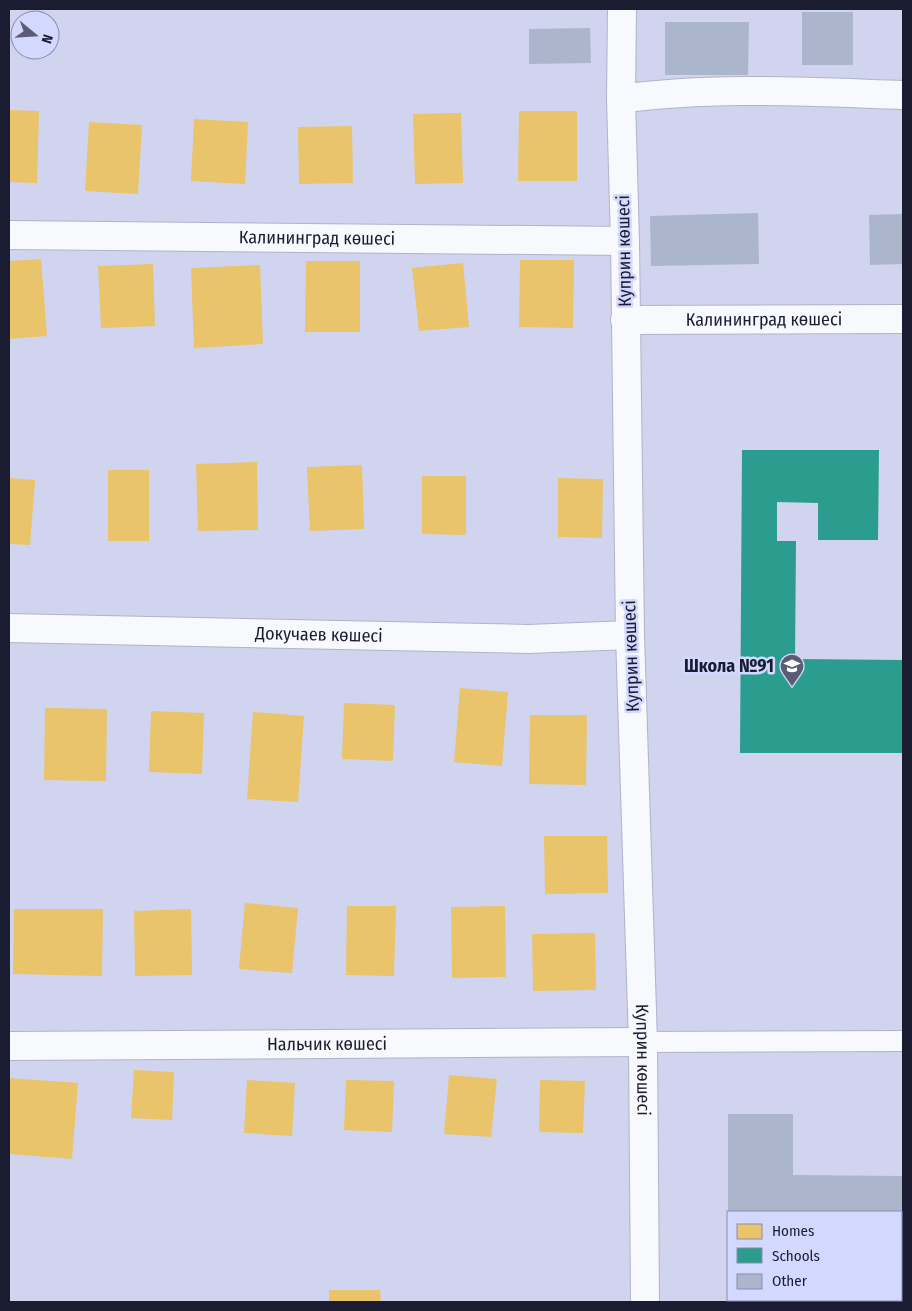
<svg xmlns="http://www.w3.org/2000/svg" width="912" height="1311" font-family="'Fira Sans Condensed',sans-serif">
	<style>
		.homes { fill: #e9c46a }
		.schools { fill: #2a9d8f }
		.building { fill: #abb5cb }
		.lines { fill: none; stroke-linecap: round; stroke-linejoin: round }
		.service-casing { stroke: #b0b3ca; stroke-width: 22 }
		.minor-casing { stroke: #b0b3ca; stroke-width: 30 }
		.tertiary-casing { stroke: #b0b3ca; stroke-width: 30 }
		.service { stroke: #f8f9fc; stroke-width: 20 }
		.minor { stroke: #f8f9fc; stroke-width: 28 }
		.tertiary { stroke: #f8f9fc; stroke-width: 28 }
		.labels { text-anchor: middle; dominant-baseline: central; stroke-width: 5; stroke-linejoin: round; paint-order: stroke }
		.street-label { font-size: 18px; fill: #1a1c32; stroke: #d3d9fe }
		.poi-label { font-size: 18px; font-weight: bold; fill: #1a1c32; stroke: #d3d9fe; text-anchor: end }
	</style>
	<rect width="100%" height="100%" fill="#d0d4ee"/>
	<path class="homes" d="M 9,110 L 39,111 L 37,183 L 9,182 Z
		M 519,111 L 577,111 L 577,181 L 518,181 Z
		M 461,113 L 463,183 L 415,184 L 413,114 Z
		M 194,119 L 248,122 L 245,184 L 191,181 Z
		M 89,122 L 142,125 L 138,194 L 85,191 Z
		M 352,126 L 353,183 L 299,184 L 298,127 Z
		M 41,259 L 47,336 L 9,339 L 9,261 Z
		M 520,260 L 574,260 L 573,328 L 519,327 Z
		M 306,261 L 360,261 L 360,332 L 305,332 Z
		M 463,263 L 469,327 L 419,331 L 412,268 Z
		M 153,264 L 155,326 L 101,328 L 98,266 Z
		M 260,265 L 263,344 L 194,348 L 191,268 Z
		M 257,462 L 258,530 L 198,531 L 196,464 Z
		M 362,465 L 364,529 L 310,531 L 307,467 Z
		M 108,470 L 149,470 L 149,541 L 108,541 Z
		M 422,476 L 466,476 L 466,535 L 422,534 Z
		M 9,478 L 35,480 L 30,545 L 9,544 Z
		M 558,478 L 603,479 L 602,538 L 558,537 Z
		M 460,688 L 508,692 L 502,766 L 454,762 Z
		M 344,703 L 395,705 L 393,761 L 342,759 Z
		M 45,708 L 107,709 L 106,781 L 44,780 Z
		M 151,711 L 204,713 L 202,774 L 149,772 Z
		M 253,712 L 304,716 L 298,802 L 247,799 Z
		M 530,715 L 587,715 L 586,785 L 529,784 Z
		M 544,836 L 607,836 L 608,893 L 545,894 Z
		M 245,903 L 298,908 L 292,973 L 239,969 Z
		M 347,906 L 396,906 L 394,976 L 346,975 Z
		M 505,906 L 506,977 L 452,978 L 451,907 Z
		M 14,909 L 103,909 L 102,976 L 13,974 Z
		M 191,909 L 192,975 L 135,976 L 134,911 Z
		M 595,933 L 596,990 L 533,991 L 532,934 Z
		M 134,1070 L 174,1072 L 172,1120 L 131,1118 Z
		M 449,1075 L 497,1079 L 491,1137 L 444,1134 Z
		M 9,1078 L 78,1083 L 72,1159 L 9,1154 Z
		M 247,1080 L 295,1083 L 292,1136 L 244,1133 Z
		M 346,1080 L 394,1081 L 392,1132 L 344,1130 Z
		M 540,1080 L 585,1081 L 583,1133 L 539,1132 Z
		M 329,1290 L 380,1290 L 381,1302 L 329,1302 Z"/>
	<path class="schools" d="M 742,450 L 879,450 L 878,540 L 818,540 L 818,503 L 777,502 L 777,541 L 796,541 L 795,659 L 903,660 L 903,753 L 740,753 Z"/>
	<path class="building" d="M 802,12 L 853,12 L 853,65 L 802,65 Z
		M 665,22 L 749,22 L 748,75 L 665,75 Z
		M 590,28 L 591,63 L 529,64 L 529,29 Z
		M 758,213 L 759,264 L 651,266 L 650,216 Z
		M 903,214 L 903,264 L 870,265 L 869,215 Z
		M 728,1114 L 793,1114 L 793,1175 L 903,1176 L 903,1302 L 727,1302 L 727,1300 L 901,1300 L 901,1212 L 728,1212 Z"/>
	<g class="lines">
		<defs>
			<path id="service" d="M 643,1042 L 903,1041"/>
			<g id="minor">
				<path d="M 621,99 C 714,86 810,92 903,95"/>
				<path id="s1" d="M 625,320 L 903,319"/>
				<path id="s2" d="M 630,635 L 643,1042 L 645,1302"/>
				<path id="s3" d="M 9,1046 L 643,1042"/>
			</g>
			<g id="tertiary">
				<path id="s4" d="M 9,235 L 625,241"/>
				<path id="s5" d="M 9,628 L 528,639 L 630,635 L 625,241 L 621,99 L 622,9"/>
			</g>
		</defs>
		<use href="#service" class="service-casing"/>
		<use href="#minor" class="minor-casing"/>
		<use href="#tertiary" class="tertiary-casing"/>
		<use href="#service" class="service"/>
		<use href="#minor" class="minor"/>
		<use href="#tertiary" class="tertiary"/>
	</g>
	<defs>
		<symbol id="school-pin" viewBox="-11 -11 22 30"><path d="M0 17L-7.5 6A9.5 9.5 0 1 1 7.5 6Z" fill="#5a5c74" stroke="#d3d9fe"/><path d="M0-5L7-2L0 1L-7-2ZM-4 1L0 2.5L4 1V4Q0 6-4 4Z" fill="#fff"/></symbol>
	</defs>
	<g fill-rule="evenodd">
		<use href="#school-pin" x="778" y="652" width="28" height="38"/>
	</g>
	<g class="labels">
		<g class="street-label">
			<text stroke="none"><textPath href="#s4" startOffset="308">Калининград көшесі</textPath></text>
			<text transform="translate(624 251) rotate(-91)">Куприн көшесі</text>
			<text stroke="none"><textPath href="#s1" startOffset="139">Калининград көшесі</textPath></text>
			<text stroke="none"><textPath href="#s5" startOffset="310">Докучаев көшесі</textPath></text>
			<text transform="translate(631 656) rotate(-92)">Куприн көшесі</text>
			<text stroke="none"><textPath href="#s3" startOffset="318">Нальчик көшесі</textPath></text>
			<text stroke="none"><textPath href="#s2" startOffset="425">Куприн көшесі</textPath></text>
		</g>
		<g class="poi-label">
			<text x="774" y="666">Школа №91</text>
		</g>
	</g>
	<rect width="912" height="1311" fill="none" stroke="#1a1c32" stroke-width="20"/>
	<rect x="727" y="1211" width="175" height="90" fill="#d3d9fe" stroke="#898dac"/>
	<rect x="737" y="1224" width="25" height="15" fill="#e9c46a" stroke="#898dac"/>
	<text x="772" y="1236" font-size="15" fill="#1a1c32">Homes</text>
	<rect x="737" y="1248" width="25" height="15" fill="#2a9d8f" stroke="#898dac"/>
	<text x="772" y="1261" font-size="15" fill="#1a1c32">Schools</text>
	<rect x="737" y="1274" width="25" height="15" fill="#abb5cb" stroke="#898dac"/>
	<text x="772" y="1286" font-size="15" fill="#1a1c32">Other</text>
	<g transform="translate(35 35) rotate(108)"><circle r="24" fill="#d3d9fe" stroke="#898dac"/>
	<path d="M0-4L9 19L0 12L-9 19Z" fill="#5a5c74"/>
	<text y="-8" font-size="14" font-weight="bold" text-anchor="middle" fill="#1a1c32">N</text>
	</g>
</svg>
